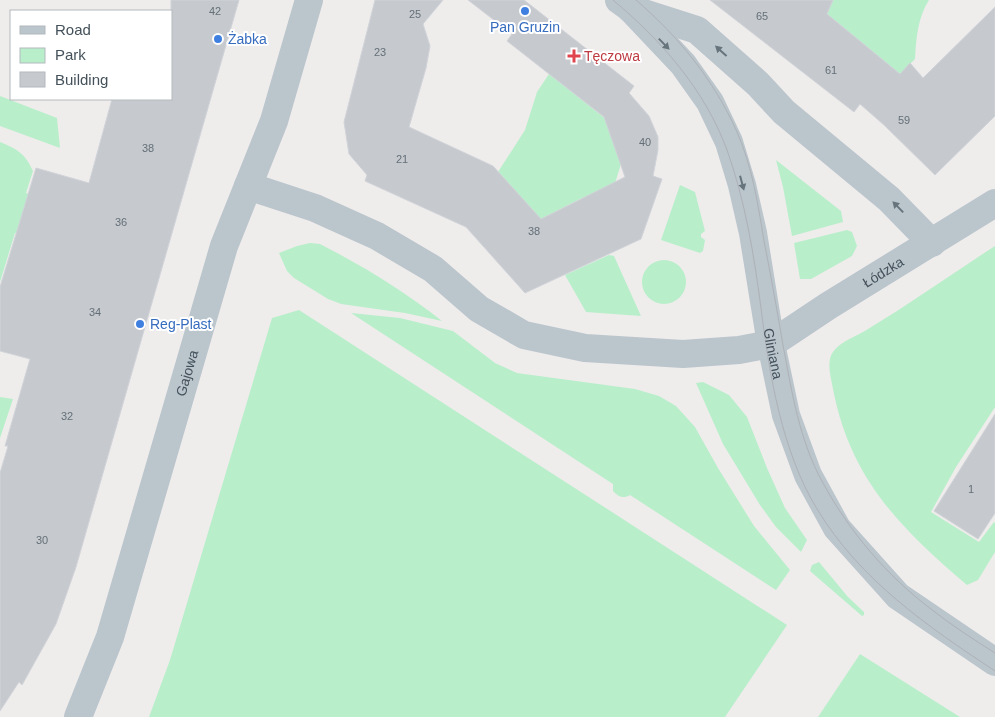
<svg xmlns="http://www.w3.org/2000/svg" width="995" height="717" font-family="Arial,sans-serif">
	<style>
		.green { fill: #b8efca }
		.building { fill: #c6cacf; stroke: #d0d3d8 }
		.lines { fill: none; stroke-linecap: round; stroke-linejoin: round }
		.minor { stroke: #bac5cc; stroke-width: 28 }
		.tram { stroke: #aeb2b7; stroke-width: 1 }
		.oneway { fill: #67747c }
		.shop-dot { fill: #3f7fe0; stroke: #fff; stroke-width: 2 }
		.health-dot { fill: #e0444e; stroke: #fff; stroke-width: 2 }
		.labels { text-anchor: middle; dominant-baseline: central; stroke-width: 4; stroke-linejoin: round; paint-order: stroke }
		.number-label { font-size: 11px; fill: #646f77 }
		.shop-label { font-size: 14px; fill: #366cbe; stroke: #fff; text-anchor: start }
		.health-label { font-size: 14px; fill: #be3a42; stroke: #fff; text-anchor: start }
		.street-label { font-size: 14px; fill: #44515a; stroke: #fff }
	</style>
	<rect width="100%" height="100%" fill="#efecec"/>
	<path class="green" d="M 833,0 L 929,0 C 918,17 916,38 915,59 L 900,74 L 827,14 Z
		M 549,74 L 616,127 L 621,164 L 612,193 L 582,198 L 541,219 L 498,172 L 525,130 L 537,92 Z
		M 0,96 L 57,118 L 60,148 L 0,126 Z
		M 0,142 C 17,149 25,153 33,171 L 26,193 L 55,201 L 46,242 L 15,233 L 0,282 Z
		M 776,160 L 841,211 L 843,222 L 792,236 L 783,187 Z
		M 680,185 L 695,192 L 705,231 L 701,234 L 701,237 L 705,240 L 703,251 L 700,253 L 661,240 Z
		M 847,230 L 852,232 L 857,246 L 852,256 L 811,279 L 800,279 L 794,243 Z
		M 310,243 L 320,244 C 363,266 404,291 442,321 L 405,313 L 341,304 L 328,299 L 294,278 L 287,271 L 279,253 L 297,246 Z
		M 995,246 L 995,407 L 956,467 L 931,512 L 979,542 L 994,522 L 995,523 L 995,552 L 978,580 L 967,585 C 900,528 850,478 833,389 C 831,378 826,361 833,352 C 840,341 858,336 868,329 C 911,303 953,273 995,246 Z
		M 609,255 L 614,256 L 641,316 L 586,312 L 565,275 Z
		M642 282a22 22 0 1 1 44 0a22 22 0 1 1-44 0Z
		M 299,310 L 787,625 L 725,717 L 149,717 L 170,660 L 272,318 Z
		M 351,313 L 400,318 L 453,331 L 495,363 L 517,373 L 635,389 L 659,396 L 676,406 L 695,427 L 718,468 L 754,526 L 790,570 L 776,590 L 630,495 C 624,499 618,497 613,491 L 613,484 Z
		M 703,382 L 729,395 L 747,417 L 767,468 L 785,508 L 807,540 L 801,552 L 776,527 L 760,505 L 723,444 L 696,383 Z
		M 0,397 L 13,399 L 0,438 Z
		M 819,562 L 848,597 L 864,612 L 864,615 L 862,616 L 810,571 L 812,565 Z
		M 860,654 L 960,717 L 818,717 Z"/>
	<path class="building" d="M 171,0 L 239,0 L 76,567 L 56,624 L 22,685 L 19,682 L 0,711 L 0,473 L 8,446 L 5,446 L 30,359 L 0,351 L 0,287 L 36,168 L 89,183 L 112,99 L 171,99 Z
		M 375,0 L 443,0 L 423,24 L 430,46 L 426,68 L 409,127 L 493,166 L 541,219 L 625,177 L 604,117 L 507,41 L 512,34 L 468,0 L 524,0 L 634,86 L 629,93 L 649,116 L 658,137 L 658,150 L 653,176 L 662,179 L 641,239 L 525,293 L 466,227 L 365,181 L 367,175 L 349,154 L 344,122 Z
		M 710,0 L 833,0 L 827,14 L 900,74 L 910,63 L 923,78 L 995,7 L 995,116 L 935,175 L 884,125 L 860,104 L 854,112 Z
		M 995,414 L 995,513 L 978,539 L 934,511 Z"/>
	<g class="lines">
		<g class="minor">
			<path id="s1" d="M 619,0 L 630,8 L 683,64 L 710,102 L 729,142 L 742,185 L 753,233 L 771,344 L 786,415 L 808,475 L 837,528 L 898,596 L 995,662"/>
			<path d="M 631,9 L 697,30 L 758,84 L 784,112 L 889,199 L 932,243"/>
			<path id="s2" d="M 248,186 L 315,208 L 377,236 L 433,269 L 479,309 L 524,335 L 585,348 L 683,354 L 739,350 L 771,344 L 828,306 L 995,203"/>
			<path id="s3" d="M 78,717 L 110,637 L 224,246 L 274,121 L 309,0"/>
		</g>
		<path class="tram" d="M 613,0 C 661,40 705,90 727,150 C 745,200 754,255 761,308 C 769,373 782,452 817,509 C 860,580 927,626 995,671
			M 636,0 C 678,36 714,80 737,132 C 752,166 758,204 764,241 C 771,276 777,310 783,345 C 792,392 799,440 823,483 C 849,531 887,576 931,609 C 951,625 973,639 995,653"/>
	</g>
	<defs><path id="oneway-solid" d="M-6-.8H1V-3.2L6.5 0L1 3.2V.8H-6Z" transform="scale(1.25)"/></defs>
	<g class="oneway">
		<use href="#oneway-solid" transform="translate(664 44) rotate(46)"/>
		<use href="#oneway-solid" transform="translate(721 51) rotate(-138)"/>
		<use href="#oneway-solid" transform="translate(742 183) rotate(75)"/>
		<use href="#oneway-solid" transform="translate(898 207) rotate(-134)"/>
	</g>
	<g class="shop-dot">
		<circle cx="525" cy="11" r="5"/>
		<circle cx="218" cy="39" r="5"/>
		<circle cx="140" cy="324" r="5"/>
	</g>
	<path class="health-dot" d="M571.5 48.5h5v5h5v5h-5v5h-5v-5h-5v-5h5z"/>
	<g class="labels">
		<g class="number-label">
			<text x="215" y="11">42</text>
			<text x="415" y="14">25</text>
			<text x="762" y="16">65</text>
			<text x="380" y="52">23</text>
			<text x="831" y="70">61</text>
			<text x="904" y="120">59</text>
			<text x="645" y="142">40</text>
			<text x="148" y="148">38</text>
			<text x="402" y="159">21</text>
			<text x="121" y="222">36</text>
			<text x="534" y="231">38</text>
			<text x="95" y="312">34</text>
			<text x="67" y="416">32</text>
			<text x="971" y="489">1</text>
			<text x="42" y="540">30</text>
		</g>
		<g class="shop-label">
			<text x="525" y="27" text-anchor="middle">Pan Gruzin</text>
			<text x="228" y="39">Żabka</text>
			<text x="150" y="324">Reg-Plast</text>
		</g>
		<g class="health-label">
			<text x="584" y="56">Tęczowa</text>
		</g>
		<g class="street-label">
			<text stroke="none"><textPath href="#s2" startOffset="699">Łódzka</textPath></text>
			<text stroke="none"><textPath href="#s1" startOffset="398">Gliniana</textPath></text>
			<text stroke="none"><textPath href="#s3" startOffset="361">Gajowa</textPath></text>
		</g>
	</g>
	<rect x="10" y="10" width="162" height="90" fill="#ffffff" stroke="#b4b9bd"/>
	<rect x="20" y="26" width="25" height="8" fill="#bac5cc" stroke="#b4b9bd"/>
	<text x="55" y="35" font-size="15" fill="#44515a">Road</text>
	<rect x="20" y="48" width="25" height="15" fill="#b8efca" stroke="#b4b9bd"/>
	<text x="55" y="60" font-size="15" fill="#44515a">Park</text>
	<rect x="20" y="72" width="25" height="15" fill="#c6cacf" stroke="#b4b9bd"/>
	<text x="55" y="85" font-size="15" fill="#44515a">Building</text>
</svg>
